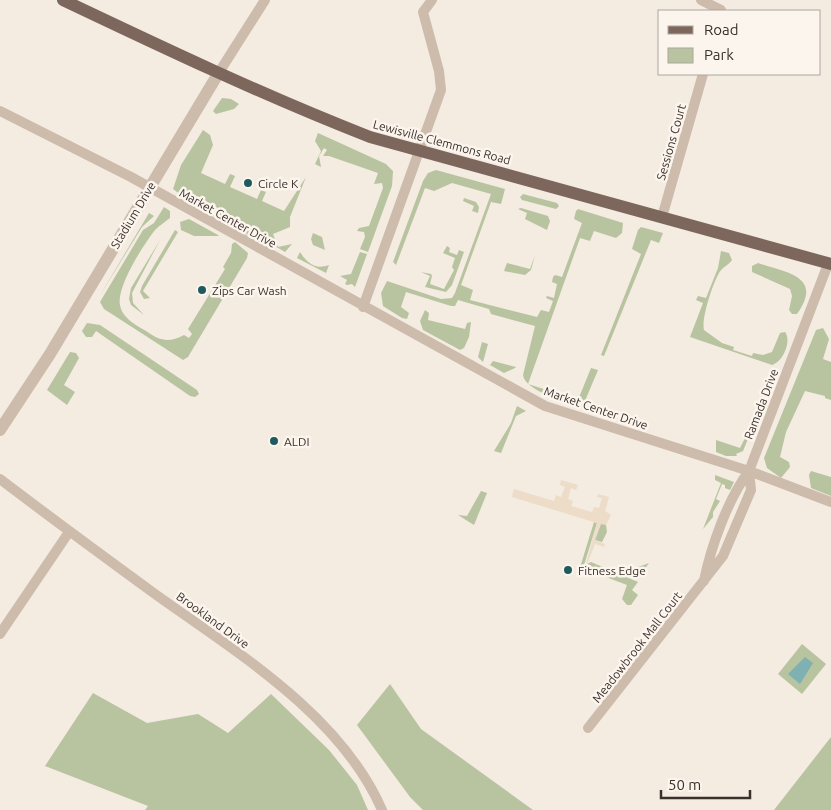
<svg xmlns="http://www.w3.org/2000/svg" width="831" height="810" font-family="Ubuntu,sans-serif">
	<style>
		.green { fill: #b8c4a0 }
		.plaza { fill: #ecdcc8 }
		.water { fill: #7fb0b2 }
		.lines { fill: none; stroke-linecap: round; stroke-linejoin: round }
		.minor { stroke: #cdbbac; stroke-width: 10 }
		.tertiary { stroke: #cdbbac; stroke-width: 12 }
		.primary { stroke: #7d675c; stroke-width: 12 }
		.poi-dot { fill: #1f5a5e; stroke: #fbf5ee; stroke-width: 2 }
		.labels { text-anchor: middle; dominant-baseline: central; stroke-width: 5; stroke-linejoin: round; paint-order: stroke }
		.street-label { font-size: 12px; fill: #3b302b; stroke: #fbf5ee }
		.poi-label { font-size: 12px; fill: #3b302b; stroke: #fbf5ee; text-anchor: start }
	</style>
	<rect width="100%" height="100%" fill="#f4ebe1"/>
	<path class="green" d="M 222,98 L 231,99 L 239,104 L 234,109 L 216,114 L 213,111 Z
		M 203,130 L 210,135 L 213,145 L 201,173 L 225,184 L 230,174 L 235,176 L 230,187 L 257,199 L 261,190 L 266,192 L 262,201 L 284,211 L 306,177 L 290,217 L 290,227 L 273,234 L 278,247 L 292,244 L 285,252 L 268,242 L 266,245 L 193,204 L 173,189 L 181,165 Z
		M 318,133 L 386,164 L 393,171 L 392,186 L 368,252 L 360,249 L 365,237 L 364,232 L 357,231 L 359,228 L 369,226 L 383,188 L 382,183 L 374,184 L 378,173 L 329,156 L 323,156 L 327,150 L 324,148 L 319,156 L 321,167 L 315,164 L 321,151 L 315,141 Z
		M 436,170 L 505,189 L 501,204 L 491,202 L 461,285 L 473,290 L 470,300 L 537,317 L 541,310 L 549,312 L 553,301 L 546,298 L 547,296 L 554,298 L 557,284 L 552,282 L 553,277 L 555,275 L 562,277 L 582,223 L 574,219 L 576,211 L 578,209 L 623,223 L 622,233 L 616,238 L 594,231 L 590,241 L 580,238 L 528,384 L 578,400 L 591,368 L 598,370 L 582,408 C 569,404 524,390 523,375 L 535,326 L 491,314 L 489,309 L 458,300 L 455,306 L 451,306 L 406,292 L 401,307 L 409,313 L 407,319 L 402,318 L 383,306 L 381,293 L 387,281 L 441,299 L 452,298 L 455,293 L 491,194 L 452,183 L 434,191 L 425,188 L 396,265 L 393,262 L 423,181 L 428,173 Z
		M 523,194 L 557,203 L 559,206 L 556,209 L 522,200 L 520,197 Z
		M 464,198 L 476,202 L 479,207 L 478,213 L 472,211 L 474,206 L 463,201 Z
		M 164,207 L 170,211 L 170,218 C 165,222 160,225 155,230 C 144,244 116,287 120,305 C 122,318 136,325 146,331 C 160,341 169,343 184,335 L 189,338 L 192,334 L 188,329 L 225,269 L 223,267 L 231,253 L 232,244 L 235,242 L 248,253 L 247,258 L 188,357 L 183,360 L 104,309 L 100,302 L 143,230 L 154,223 Z
		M 521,208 L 548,216 L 550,221 L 547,230 L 525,219 L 527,213 L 518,209 Z
		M 149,213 L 154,216 L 142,227 L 99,297 Z
		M 189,219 L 218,235 L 219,236 L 194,236 L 181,230 L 180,222 Z
		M 641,227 L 663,233 L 659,243 L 651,240 L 604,356 L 601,355 L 641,254 L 632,249 L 638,230 Z
		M 175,230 L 178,232 L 143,291 L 150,298 L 144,299 L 140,292 L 142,286 Z
		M 313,233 L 322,237 L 325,250 L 313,245 L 311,239 Z
		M 160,240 L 132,293 L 133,303 L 144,315 L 131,305 L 129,299 L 131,288 Z
		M 447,246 L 450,248 L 449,252 L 457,255 L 459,250 L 464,252 L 452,285 L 446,292 L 425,287 L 430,276 L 421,272 L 431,274 L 432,276 L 430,284 L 444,289 L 454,270 L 452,267 L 455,258 L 443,253 Z
		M 721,251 L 729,253 L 732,260 C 729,265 722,267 719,273 C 713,283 701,319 704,330 L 722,343 L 734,347 L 733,350 L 752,356 L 753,353 L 763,355 L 772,352 L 780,333 L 785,332 C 792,341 783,362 772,365 L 690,337 L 703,303 L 696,300 L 698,296 L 706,298 L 718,268 Z
		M 300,252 C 307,263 315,270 329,265 L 326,273 L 297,258 Z
		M 360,252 L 367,254 L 355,287 L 352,284 L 347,285 L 345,284 L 347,280 L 340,276 L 351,274 Z
		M 535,255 L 531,270 L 525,275 L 504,271 L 507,263 L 530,269 Z
		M 758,263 C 786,273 824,276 797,314 L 792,314 L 789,310 L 792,296 L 790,289 L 752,272 L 752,266 Z
		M 425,310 L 429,313 L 428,320 L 465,329 L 467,323 L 471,322 L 469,337 L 464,348 L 460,350 L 423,330 L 420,321 Z
		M 87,323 L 100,325 L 197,390 L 199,394 L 195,397 L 190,396 L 96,331 L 92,337 L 86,337 L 82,331 Z
		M 823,328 L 829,339 L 823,359 L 831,362 L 831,400 L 825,398 L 825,396 L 805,391 L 786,432 L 780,457 L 789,462 L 790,467 L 781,478 L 767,468 L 764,458 L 816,330 Z
		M 482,342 L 488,344 L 483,362 L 478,357 Z
		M 70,352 L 76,353 L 79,358 L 64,385 L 75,392 L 67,405 L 47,390 Z
		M 493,361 L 516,367 L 515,368 L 504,373 L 490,365 Z
		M 517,406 L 526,411 L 516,416 L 501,453 L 494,451 L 511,423 Z
		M 750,428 L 752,429 L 743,451 L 736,454 L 737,456 L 726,456 L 716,452 L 716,440 L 740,448 Z
		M 811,471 L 831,477 L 831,496 L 811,488 L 809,475 Z
		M 715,475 L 734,482 L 730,490 L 725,488 L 725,485 L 722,484 L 716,499 L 720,501 L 713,512 L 713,517 L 703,529 L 721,483 L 715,480 Z
		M 481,491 L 487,493 L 474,525 L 458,515 L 467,516 Z
		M 594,522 L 597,523 L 581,575 L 578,574 Z
		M 601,523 L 606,525 L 607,532 L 602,542 L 595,540 Z
		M 591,562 L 638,582 L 632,590 L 638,595 L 631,605 L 627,605 L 622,599 L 627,585 L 585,569 L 587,564 Z
		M 649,563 L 637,579 L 627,574 L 628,571 Z
		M 802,644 L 826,664 L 802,694 L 778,674 Z
		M 390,684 L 421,729 L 533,810 L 423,810 L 410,797 L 357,725 Z
		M 93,693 L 147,723 L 198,714 L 228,733 L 271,694 L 329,750 L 357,785 L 368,810 L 145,810 L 148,806 L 45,766 Z
		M 831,737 L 831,810 L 774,810 Z"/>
	<path class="plaza" d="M 561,480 L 578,485 L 576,490 L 571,488 L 568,499 L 573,501 L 571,506 L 592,512 L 594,507 L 599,508 L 602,498 L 597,497 L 598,494 L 609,497 L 605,511 L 611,515 L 606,525 L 601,524 L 595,540 L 605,544 L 604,547 L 595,544 L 583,575 L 597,523 L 512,497 L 514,489 L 554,501 L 556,495 L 561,497 L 565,487 L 560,485 Z"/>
	<path class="water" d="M 805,657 L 813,663 L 800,684 L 788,674 Z"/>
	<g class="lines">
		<path class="minor" d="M 701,0 L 721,10
			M 218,74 L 265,0
			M 0,111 L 131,177 L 545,406 L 749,471 L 831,502
			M 662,217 L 703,74
			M 363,307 L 441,90 L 439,71 L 423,12 L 432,0
			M 0,479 C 51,518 103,556 155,594 C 236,652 341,715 382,810
			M 704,581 C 711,546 728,499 749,471 L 828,264
			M 0,634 L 69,532
			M 588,728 L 723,556 L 751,490 L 749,471"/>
		<path class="tertiary" d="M 0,430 L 50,354 L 218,74"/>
		<path class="primary" d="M 63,0 C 164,48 265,96 370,137 L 831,264"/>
	</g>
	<g class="poi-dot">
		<circle cx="248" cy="183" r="5"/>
		<circle cx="202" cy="290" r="5"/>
		<circle cx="274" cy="441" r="5"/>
		<circle cx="568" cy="570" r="5"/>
	</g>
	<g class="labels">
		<g class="street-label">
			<text transform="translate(442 142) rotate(15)">Lewisville Clemmons Road</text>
			<text transform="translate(671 142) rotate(-74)">Sessions Court</text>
			<text transform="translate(133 215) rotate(-59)">Stadium Drive</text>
			<text transform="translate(228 218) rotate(29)">Market Center Drive</text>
			<text transform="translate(761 404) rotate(-69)">Ramada Drive</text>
			<text transform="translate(596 408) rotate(19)">Market Center Drive</text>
			<text transform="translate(213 620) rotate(36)">Brookland Drive</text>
			<text transform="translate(637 647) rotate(-52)">Meadowbrook Mall Court</text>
		</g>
		<g class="poi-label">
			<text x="258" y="183">Circle K</text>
			<text x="212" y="290">Zips Car Wash</text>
			<text x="284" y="441">ALDI</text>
			<text x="578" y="570">Fitness Edge</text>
		</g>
	</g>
	<rect x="658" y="10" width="162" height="65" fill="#fbf5ee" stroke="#aea6a0"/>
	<rect x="668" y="26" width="25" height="8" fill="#7d675c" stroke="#aea6a0"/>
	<text x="704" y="35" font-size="15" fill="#3b302b">Road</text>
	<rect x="668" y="48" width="25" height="15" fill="#b8c4a0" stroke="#aea6a0"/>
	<text x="704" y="60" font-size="15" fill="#3b302b">Park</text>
	<path d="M661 790v8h89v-8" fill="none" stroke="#3b302b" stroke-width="2.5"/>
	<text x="668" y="790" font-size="15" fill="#3b302b" stroke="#fbf5ee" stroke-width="4" paint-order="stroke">50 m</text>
</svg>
